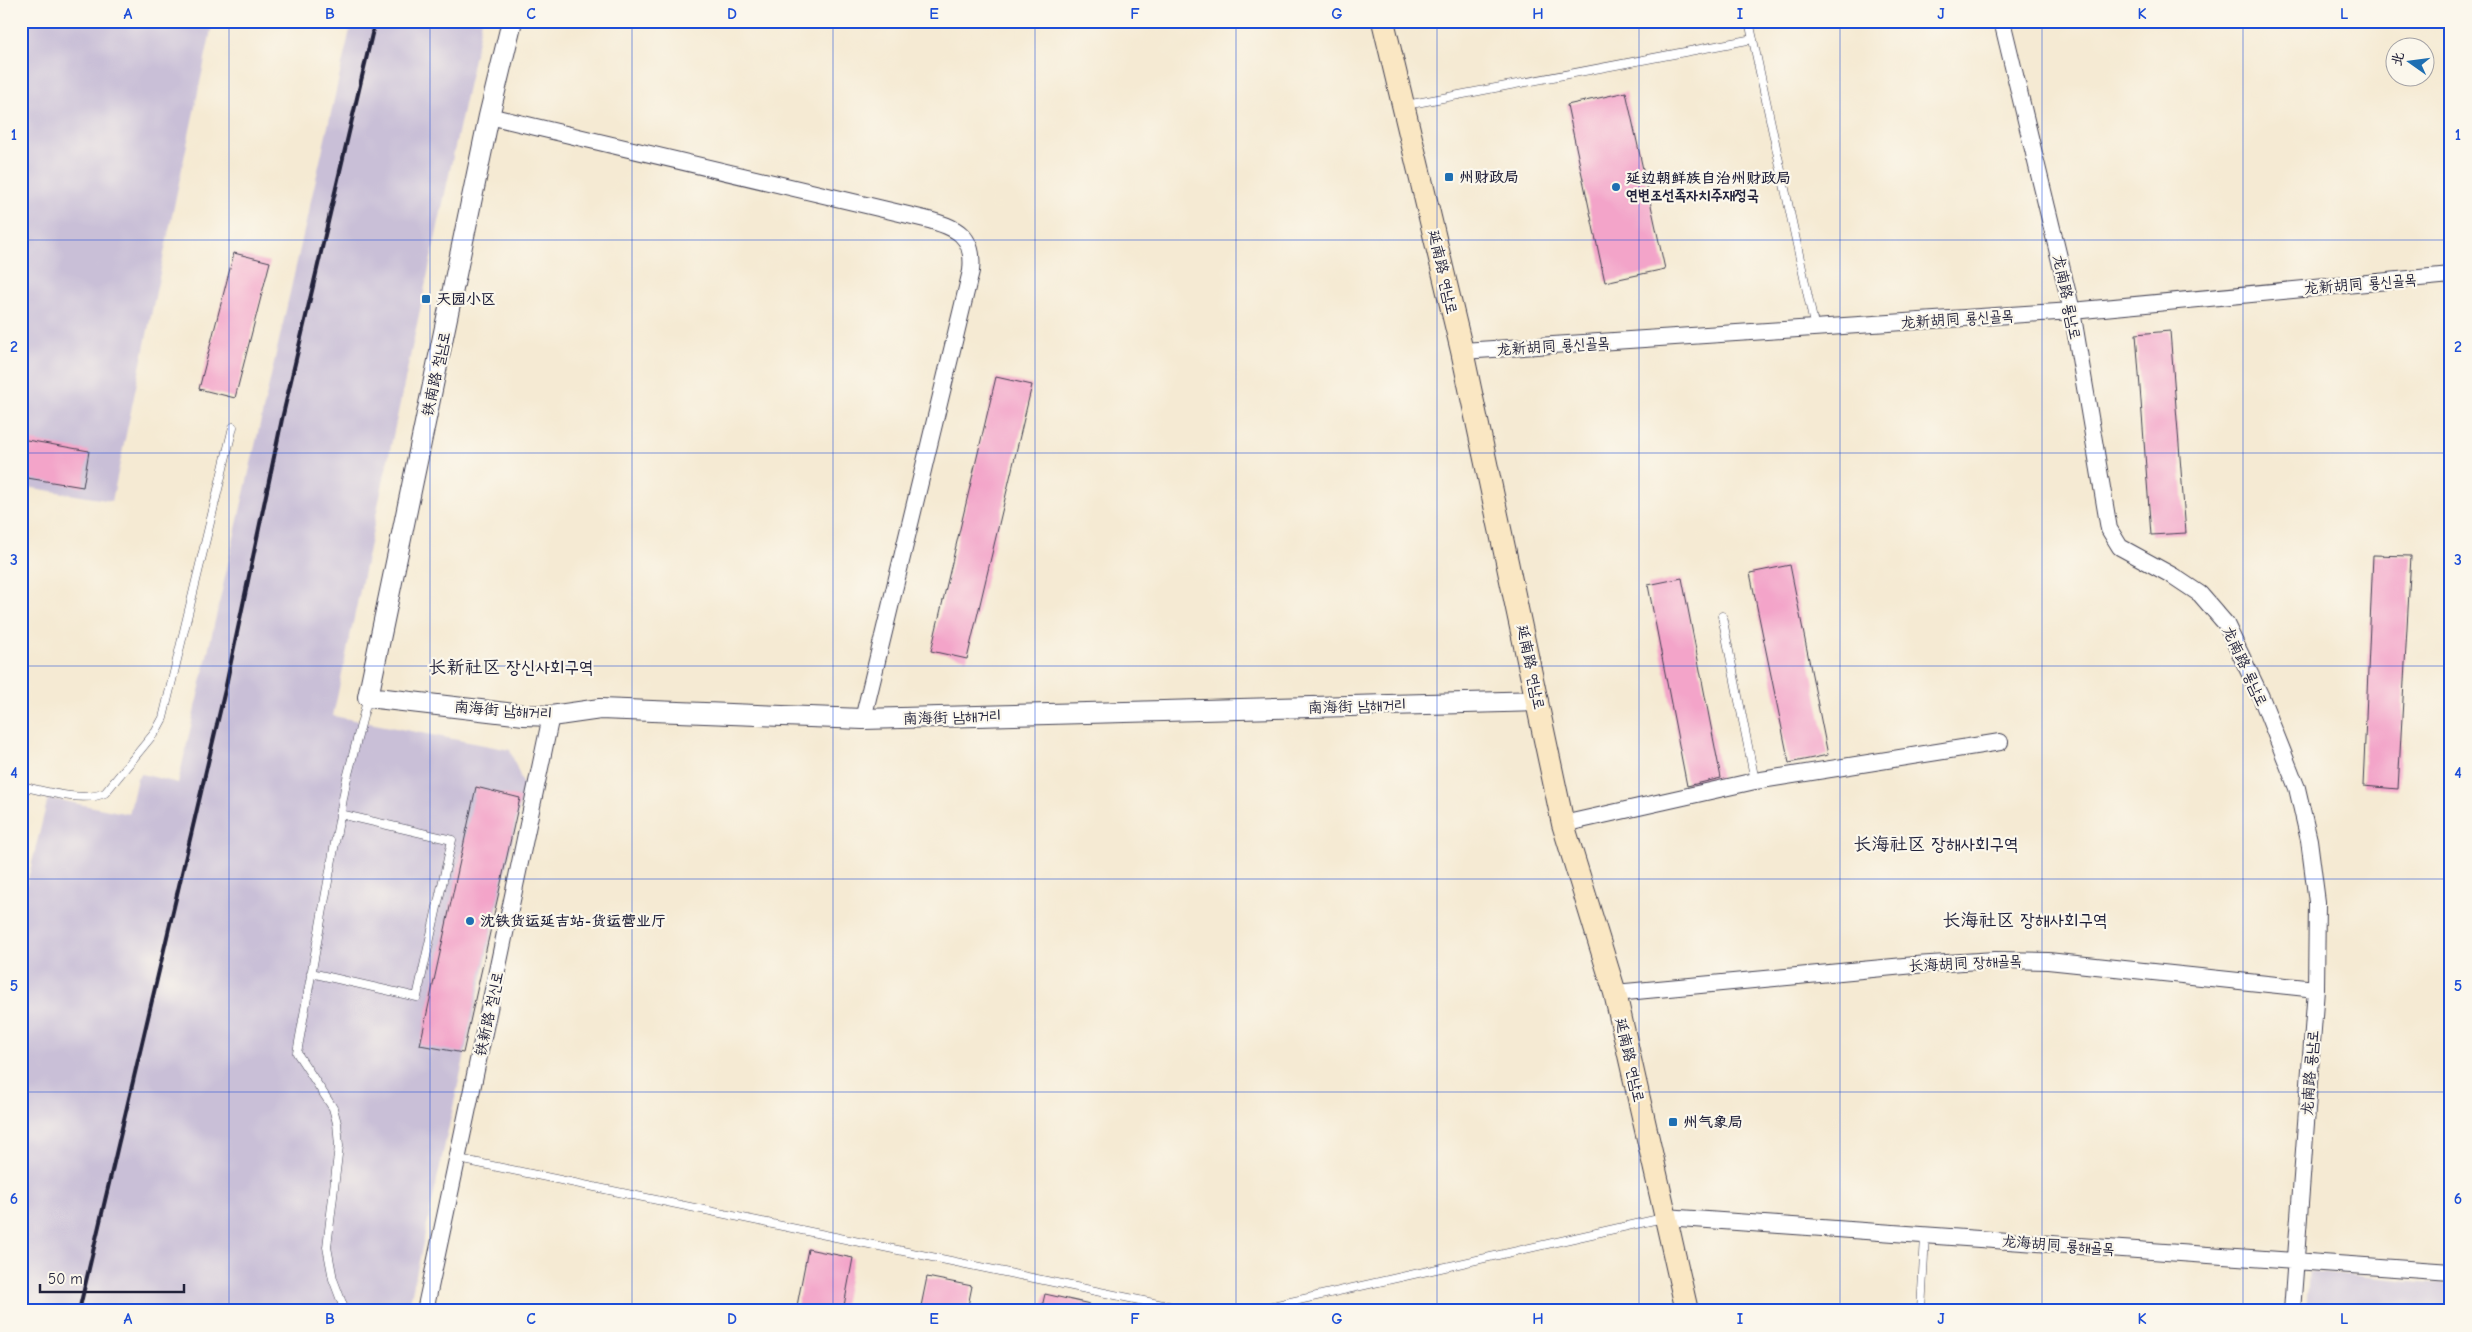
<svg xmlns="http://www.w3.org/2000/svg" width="2472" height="1332" font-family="'Comic Neue','LXGW WenKai TC','Poor Story',sans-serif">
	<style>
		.industrial { fill: #c9bfd7 }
		.building { fill: #f3a4c9 }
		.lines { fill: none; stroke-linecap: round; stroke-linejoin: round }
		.service-casing { stroke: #424052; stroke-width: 9 }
		.minor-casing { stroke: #424052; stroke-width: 18 }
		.tertiary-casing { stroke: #424052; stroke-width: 22 }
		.secondary-casing { stroke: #424052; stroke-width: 24 }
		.service { stroke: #fff; stroke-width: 8 }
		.minor { stroke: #fff; stroke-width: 16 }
		.tertiary { stroke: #fff; stroke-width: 20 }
		.secondary { stroke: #fae7c3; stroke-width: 22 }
		.rail { stroke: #22223b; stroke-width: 4 }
		.grid { fill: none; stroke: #1d4ed8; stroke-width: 1; stroke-opacity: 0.55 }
		.poi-dot { fill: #1f6fb2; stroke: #fbf7ec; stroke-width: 2 }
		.labels { text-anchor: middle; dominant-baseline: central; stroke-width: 4.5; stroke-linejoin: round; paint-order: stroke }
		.poi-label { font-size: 15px; font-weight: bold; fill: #22223b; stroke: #fbf7ec; text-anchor: start }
		.street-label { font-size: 15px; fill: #22223b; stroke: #fbf7ec }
		.quarter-label { font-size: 18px; fill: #22223b; stroke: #fbf7ec }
		.neatline { fill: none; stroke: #1d4ed8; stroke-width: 2 }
		.grid-label { font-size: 16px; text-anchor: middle; font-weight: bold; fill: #1d4ed8 }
	</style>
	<rect width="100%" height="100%" fill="#fbf7ec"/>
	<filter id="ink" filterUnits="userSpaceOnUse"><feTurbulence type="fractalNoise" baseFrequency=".02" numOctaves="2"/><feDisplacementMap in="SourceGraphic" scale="10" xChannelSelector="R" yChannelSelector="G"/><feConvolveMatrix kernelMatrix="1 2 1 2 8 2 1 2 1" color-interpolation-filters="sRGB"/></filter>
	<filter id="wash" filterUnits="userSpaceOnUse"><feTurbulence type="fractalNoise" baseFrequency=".0096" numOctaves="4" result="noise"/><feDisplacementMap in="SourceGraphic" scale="20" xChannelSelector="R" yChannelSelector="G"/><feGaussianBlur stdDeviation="1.12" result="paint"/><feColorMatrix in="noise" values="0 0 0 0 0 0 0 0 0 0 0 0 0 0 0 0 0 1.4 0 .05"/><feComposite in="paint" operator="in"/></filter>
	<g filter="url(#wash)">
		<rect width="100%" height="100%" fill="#f5ead3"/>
		<path class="industrial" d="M 21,21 L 213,21 L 112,501 L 21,486 Z
			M 352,21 L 482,21 L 333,716 L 510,750 L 524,787 L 408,1311 L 21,1311 L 21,907 L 48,798 L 129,814 L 137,778 L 142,774 L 178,783 Z
			M 2309,1271 L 2451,1285 L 2451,1311 L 2306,1311 Z"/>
		<g id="blocks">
			<path class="building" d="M 1626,92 L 1665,269 L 1605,282 L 1567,105 Z
				M 234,253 L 270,262 L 235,398 L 199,389 Z
				M 2170,331 L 2186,533 L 2151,535 L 2136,334 Z
				M 996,377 L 1032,385 L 967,659 L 931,651 Z
				M 21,439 L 89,451 L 83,487 L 21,477 Z
				M 2373,555 L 2411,556 L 2398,789 L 2363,786 Z
				M 1790,565 L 1828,755 L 1789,763 L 1750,573 Z
				M 1682,578 L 1721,778 L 1687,786 L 1648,585 Z
				M 476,787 L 520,798 L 463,1053 L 420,1045 Z
				M 808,1249 L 853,1258 L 843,1311 L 796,1311 Z
				M 927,1277 L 972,1286 L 967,1311 L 920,1311 Z
				M 1045,1294 L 1090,1304 L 1089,1311 L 1041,1311 Z"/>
		</g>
	</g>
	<g filter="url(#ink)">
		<use href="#blocks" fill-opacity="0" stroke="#424052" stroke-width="1"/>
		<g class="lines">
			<defs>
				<path id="service" d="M 1749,21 L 1815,329
					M 1406,105 L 1753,39
					M 1722,616 L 1755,781
					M 21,786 C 44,791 83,803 105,793 L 156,731 L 163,718 L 233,427
					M 311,973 L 417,997 L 452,840 L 340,814
					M 459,1159 L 1192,1311
					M 345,1311 L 333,1279 L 327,1247 L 339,1146 L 337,1123 L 333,1108 L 297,1053 L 346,782 L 368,697
					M 1250,1311 L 1663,1218
					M 1921,1311 L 1925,1236"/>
				<path id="minor" d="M 2002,21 L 2072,311 L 2109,529 L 2120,547 L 2173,576 L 2200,594 L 2226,624 L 2261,697 L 2297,788 L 2309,840 L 2317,902 L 2316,989 L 2292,1311
					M 489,116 L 925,219 C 956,227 975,235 971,271 L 863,719
					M 1462,351 L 2072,311 L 2451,275
					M 1563,824 L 1755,781 L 2000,742
					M 1615,993 L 1915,965 L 1995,960 L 2048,961 L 2316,989
					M 1665,1217 L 2451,1272
					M 425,1311 L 551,716"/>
				<path id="tertiary" d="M 512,21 L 489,116 L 368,697 L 524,715 L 551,716 L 600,709 L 863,719 L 1538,701"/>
				<path id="secondary" d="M 1383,21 L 1462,351 L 1563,824 L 1615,993 L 1687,1311"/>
			</defs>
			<use href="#service" class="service-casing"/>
			<use href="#minor" class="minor-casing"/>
			<use href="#tertiary" class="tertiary-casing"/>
			<use href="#secondary" class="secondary-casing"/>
			<use href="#service" class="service"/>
			<use href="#minor" class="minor"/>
			<use href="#tertiary" class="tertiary"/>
			<use href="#secondary" class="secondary"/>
			<path class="rail" d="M 79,1311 L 225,690 L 282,419 L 375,21"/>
		</g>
	</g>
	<path class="grid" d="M 229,21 L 229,1311M 430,21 L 430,1311M 632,21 L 632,1311M 833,21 L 833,1311M 1035,21 L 1035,1311M 1236,21 L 1236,1311M 1437,21 L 1437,1311M 1639,21 L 1639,1311M 1840,21 L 1840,1311M 2042,21 L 2042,1311M 2243,21 L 2243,1311M 21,240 L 2451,240M 21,453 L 2451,453M 21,666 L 2451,666M 21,879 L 2451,879M 21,1092 L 2451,1092"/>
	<g class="poi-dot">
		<rect x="1444" y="172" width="10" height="10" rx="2.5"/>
		<circle cx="1616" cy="187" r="5"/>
		<rect x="421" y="294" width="10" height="10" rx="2.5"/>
		<circle cx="470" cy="921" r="5"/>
		<rect x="1668" y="1117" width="10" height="10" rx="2.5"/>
	</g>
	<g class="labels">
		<g class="poi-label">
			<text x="1459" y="177">州财政局</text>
			<text x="1626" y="178">延边朝鲜族自治州财政局<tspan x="1626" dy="17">연변조선족자치주재정국</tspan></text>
			<text x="436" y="299">天园小区</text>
			<text x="480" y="921">沈铁货运延吉站-货运营业厅</text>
			<text x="1683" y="1122">州气象局</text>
		</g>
		<g class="street-label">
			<text transform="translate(1443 272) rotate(77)">延南路 연남로</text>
			<text transform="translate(2360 284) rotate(-5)">龙新胡同 룡신골목</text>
			<text transform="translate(2067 297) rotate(78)">龙南路 룡남로</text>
			<text transform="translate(1957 319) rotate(-4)">龙新胡同 룡신골목</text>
			<text transform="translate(1553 346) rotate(-4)">龙新胡同 룡신골목</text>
			<text transform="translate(436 374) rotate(-78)">铁南路 철남로</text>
			<text transform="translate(2245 666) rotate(65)">龙南路 룡남로</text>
			<text transform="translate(1531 667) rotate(78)">延南路 연남로</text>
			<text transform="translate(1357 706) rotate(-2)">南海街 남해거리</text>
			<text transform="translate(503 710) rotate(4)">南海街 남해거리</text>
			<text transform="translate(952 717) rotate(-2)">南海街 남해거리</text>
			<text transform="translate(1965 963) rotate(-3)">长海胡同 장해골목</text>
			<text transform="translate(489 1014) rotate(-78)">铁新路 철신로</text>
			<text transform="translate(1630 1060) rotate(77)">延南路 연남로</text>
			<text transform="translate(2310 1073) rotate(-86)">龙南路 룡남로</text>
			<text transform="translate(2058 1245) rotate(4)">龙海胡同 룡해골목</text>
		</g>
		<g class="quarter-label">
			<text x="511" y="667">长新社区 장신사회구역</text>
			<text x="1936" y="844">长海社区 장해사회구역</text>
			<text x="2025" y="920">长海社区 장해사회구역</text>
		</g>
	</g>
	<rect width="2472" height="1332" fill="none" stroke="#fbf7ec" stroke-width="55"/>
	<g transform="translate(2410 62) rotate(284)"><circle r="24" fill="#fbf7ec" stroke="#a4a2a5"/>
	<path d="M0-4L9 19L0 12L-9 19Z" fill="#1f6fb2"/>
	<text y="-8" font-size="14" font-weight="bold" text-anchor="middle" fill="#22223b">北</text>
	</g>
	<path d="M40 1284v8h144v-8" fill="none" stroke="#22223b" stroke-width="2.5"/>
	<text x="48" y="1284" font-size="15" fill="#22223b" stroke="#fbf7ec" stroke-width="4" paint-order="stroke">50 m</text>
	<rect x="28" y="28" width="2416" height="1276" class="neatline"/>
	<g class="grid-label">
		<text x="128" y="19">A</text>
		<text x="330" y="19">B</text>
		<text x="531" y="19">C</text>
		<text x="732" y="19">D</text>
		<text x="934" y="19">E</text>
		<text x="1135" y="19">F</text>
		<text x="1337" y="19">G</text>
		<text x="1538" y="19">H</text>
		<text x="1740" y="19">I</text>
		<text x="1941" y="19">J</text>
		<text x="2142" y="19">K</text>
		<text x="2344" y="19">L</text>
		<text x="14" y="140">1</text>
		<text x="2458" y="140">1</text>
		<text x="14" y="352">2</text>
		<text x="2458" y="352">2</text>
		<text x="14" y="565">3</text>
		<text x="2458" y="565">3</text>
		<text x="14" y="778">4</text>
		<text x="2458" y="778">4</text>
		<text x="14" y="991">5</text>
		<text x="2458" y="991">5</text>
		<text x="14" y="1204">6</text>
		<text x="2458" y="1204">6</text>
		<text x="128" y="1324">A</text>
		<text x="330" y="1324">B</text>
		<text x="531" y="1324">C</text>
		<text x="732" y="1324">D</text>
		<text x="934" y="1324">E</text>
		<text x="1135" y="1324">F</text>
		<text x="1337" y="1324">G</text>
		<text x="1538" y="1324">H</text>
		<text x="1740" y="1324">I</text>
		<text x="1941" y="1324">J</text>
		<text x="2142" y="1324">K</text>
		<text x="2344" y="1324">L</text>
	</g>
</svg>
